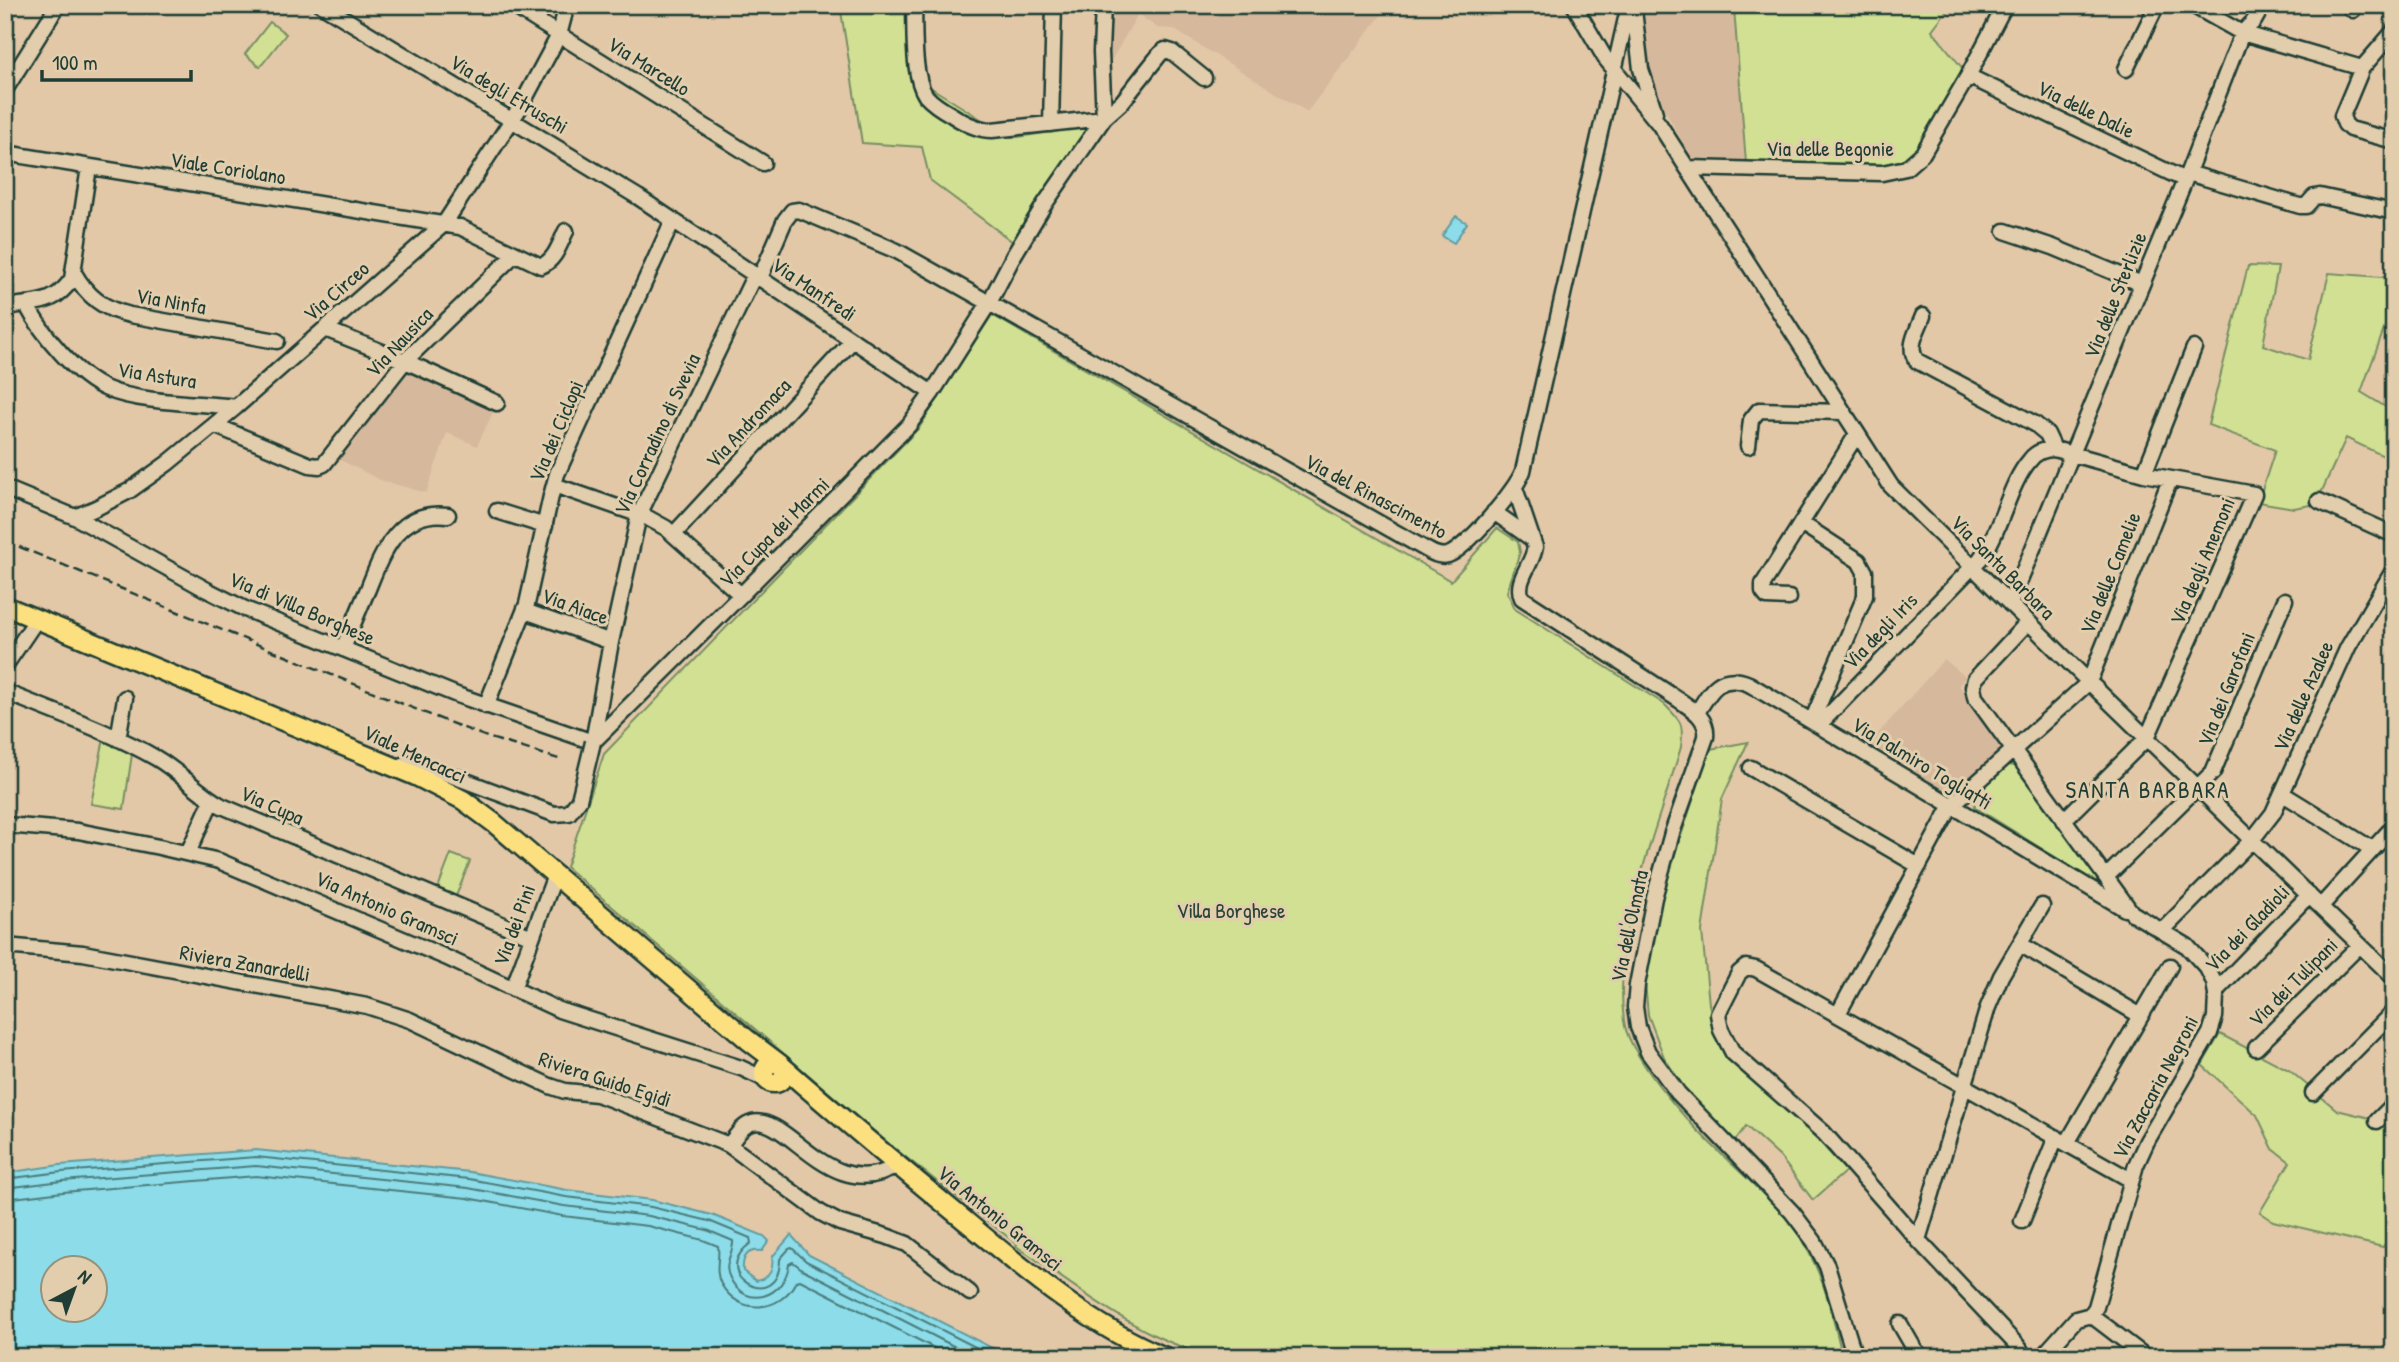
<svg xmlns="http://www.w3.org/2000/svg" width="2399" height="1362" font-family="'Patrick Hand',sans-serif">
	<style>
		.built { fill: #d6b99c }
		.green { fill: #d1e093; stroke: #788e64; stroke-width: 2 }
		.water { fill: #8ddce9; stroke: #619ca1; stroke-width: 2; fill-rule: evenodd }
		.lines { fill: none; stroke-linecap: round; stroke-linejoin: round }
		.shore { stroke: #4b7d7c; stroke-width: 2 }
		.minor-casing { stroke: #1f3d34; stroke-width: 19 }
		.major-casing { stroke: #1f3d34; stroke-width: 23 }
		.minor { stroke: #e2cdac; stroke-width: 14 }
		.major { stroke: #fce080; stroke-width: 18 }
		.rail { stroke: #1f3d34; stroke-width: 2.5; stroke-dasharray: 10 5; stroke-linecap: butt }
		.minor-bridge-casing { stroke: #1f3d34; stroke-width: 19; stroke-linecap: butt }
		.minor-bridge { stroke: #e2cdac; stroke-width: 14 }
		.labels { text-anchor: middle; dominant-baseline: central; stroke-width: 6; stroke-linejoin: round; paint-order: stroke }
		.street-label { font-size: 21px; fill: #1f3d34; stroke: #e2cdac }
		.park-label { font-size: 21px; fill: #284539; stroke: #e2cdac }
		.neighbourhood-label { font-size: 23px; letter-spacing: 2px; fill: #1f3d34; stroke: #e2cdac }
	</style>
	<rect width="100%" height="100%" fill="#e3c8a8"/>
	<filter id="ink" filterUnits="userSpaceOnUse"><feTurbulence type="fractalNoise" baseFrequency=".0143" numOctaves="2"/><feDisplacementMap in="SourceGraphic" scale="14" xChannelSelector="R" yChannelSelector="G"/><feConvolveMatrix kernelMatrix="1 2 1 2 8 2 1 2 1" color-interpolation-filters="sRGB"/></filter>
	<g filter="url(#ink)">
		<path class="built" d="M 1109,5 L 1389,5 L 1307,112 L 1173,29 L 1157,28 L 1138,14 L 1107,68 Z
			M 1644,5 L 1722,5 L 1734,8 L 1746,163 L 1693,162 L 1649,80 L 1640,39 Z
			M 405,366 L 495,408 L 477,446 L 447,433 L 426,493 L 380,480 L 336,458 Z
			M 1944,659 L 1966,677 L 1959,685 L 2005,749 L 1961,791 L 1948,793 L 1869,744 Z"/>
		<path class="green" d="M 840,5 L 914,5 L 922,82 L 1011,138 L 1093,126 L 1013,242 L 930,180 L 922,147 L 862,143 Z
			M 1722,5 L 1951,5 L 1932,30 L 1963,69 L 1914,156 L 1892,165 L 1746,163 L 1734,8 Z
			M 270,22 L 286,34 L 260,67 L 245,54 Z
			M 2248,266 L 2278,267 L 2263,345 L 2308,360 L 2329,273 L 2394,278 L 2394,302 L 2361,392 L 2394,412 L 2394,461 L 2346,438 L 2316,504 L 2294,508 L 2258,502 L 2275,450 L 2208,425 Z
			M 992,315 L 1451,581 L 1497,528 L 1518,542 L 1520,552 L 1507,592 L 1515,609 L 1664,704 C 1681,721 1684,723 1681,747 C 1656,832 1612,932 1624,1021 C 1626,1037 1638,1055 1647,1069 C 1672,1106 1702,1136 1735,1167 C 1754,1185 1775,1203 1791,1224 C 1821,1264 1830,1304 1841,1351 L 1845,1357 L 1207,1357 C 1190,1350 1173,1344 1156,1336 C 1106,1312 1061,1276 1016,1246 L 1017,1244 L 889,1144 L 566,867 L 604,754 L 919,428 Z
			M 104,738 L 132,754 L 124,809 L 91,804 Z
			M 1748,742 L 1722,799 L 1702,931 L 1709,1004 L 1716,1034 L 1731,1061 L 1789,1108 L 1846,1171 L 1813,1200 L 1780,1157 L 1746,1126 L 1734,1142 L 1699,1111 L 1664,1057 L 1648,1015 L 1644,971 L 1656,911 L 1710,749 Z
			M 2007,765 L 2017,766 L 2099,877 L 2098,880 L 2095,882 L 1975,807 L 1974,796 Z
			M 451,854 L 470,861 L 456,896 L 438,888 Z
			M 2220,1034 L 2289,1070 L 2337,1110 L 2374,1119 L 2394,1129 L 2394,1230 L 2383,1247 L 2273,1221 L 2260,1212 L 2290,1162 L 2273,1149 L 2257,1115 L 2202,1065 Z"/>
		<path class="water" d="M 1456,216 L 1467,223 L 1454,243 L 1442,236 Z
			M 256,1150 L 470,1172 L 567,1190 L 652,1200 L 712,1215 L 764,1236 L 769,1241 L 762,1251 C 747,1249 742,1257 743,1271 L 756,1281 C 770,1278 774,1270 772,1257 L 791,1235 L 809,1255 L 1000,1352 L 1004,1357 L 5,1357 L 5,1173 L 60,1165 ZM 52,1268 L 94,1268 L 94,1310 L 52,1310 Z"/>
		<g class="lines">
			<path class="shore" d="M 5,1179 L 61,1172 L 256,1157 L 469,1179 L 566,1197 L 651,1207 L 709,1221 L 750,1238 L 751,1243 C 705,1276 780,1315 780,1259 L 789,1249 L 792,1248 L 806,1261 L 995,1357
				M 5,1188 L 62,1181 L 256,1166 L 468,1188 L 564,1206 L 649,1216 L 707,1230 L 733,1241 C 734,1253 722,1264 730,1278 C 746,1311 785,1297 789,1264 L 793,1262 L 802,1269 L 975,1357
				M 5,1199 L 63,1192 L 256,1176 L 467,1198 L 563,1216 L 648,1226 L 703,1240 L 718,1246 C 720,1258 714,1271 721,1284 C 739,1316 781,1313 796,1281 L 800,1280 L 952,1357"/>
			<defs>
				<path id="minor" d="M 322,5 L 638,197 L 932,393
					M 512,5 L 763,163
					M 914,5 C 915,30 912,76 926,96 C 933,104 943,110 952,115 C 964,123 978,130 992,130 L 1104,118 L 1101,52 L 1103,5
					M 1574,5 L 1605,58 L 1659,124 L 1891,486 L 2089,682 L 2394,978
					M 2192,5 L 2242,33 L 2362,68
					M 2347,5 L 2353,10
					M 1634,10 L 1641,69 L 1655,113
					M 2394,31 L 2362,68 L 2342,116 L 2345,124 L 2350,129 L 2394,141
					M 2126,69 L 2157,5
					M 1968,76 L 2185,180
					M 5,90 L 58,5
					M 1051,124 L 1054,5
					M 5,153 L 460,227 L 541,266 C 555,261 560,243 566,231
					M 1687,168 L 1882,173 L 1906,168 L 1923,153 L 1968,76 L 2005,5
					M 2188,173 L 2300,206 L 2306,206 L 2314,197 L 2320,196 L 2394,212
					M 2005,231 L 2053,247 L 2142,284
					M 74,273 C 87,296 103,309 130,315 L 277,341
					M 760,278 L 785,220 L 792,211 L 799,210 L 897,251 L 1427,550 C 1434,554 1440,557 1448,555 C 1466,549 1517,489 1523,471 L 1629,5
					M 26,304 C 42,334 76,376 107,389 C 139,403 200,403 236,407
					M 5,308 C 34,300 52,308 72,279 L 89,167
					M 1923,316 C 1918,330 1906,347 1917,361 L 2035,424 L 2047,434 L 2054,449
					M 325,329 L 405,361 L 497,403
					M 214,425 L 310,465 L 319,466 L 324,464 L 405,361 L 515,254
					M 1748,446 L 1751,420 L 1759,410 L 1843,412
					M 2144,474 L 2194,348
					M 554,485 L 646,517 L 666,528 L 741,595
					M 5,488 L 75,517 L 207,590 L 245,609 L 457,695 L 593,742
					M 1515,488 L 1535,547 C 1533,564 1514,581 1522,598 L 1679,700 C 1693,710 1708,718 1706,737 L 1672,833 L 1654,898 L 1637,985 L 1635,1007 L 1638,1027 L 1648,1052 L 1678,1093 L 1792,1212 L 1814,1241 L 1827,1266 L 1855,1357
					M 2319,501 L 2394,535
					M 497,511 L 545,526
					M 1494,512 L 1532,539
					M 75,517 L 96,508 L 129,491 L 168,463 L 236,407 L 444,224 L 521,106 L 559,35 L 567,5
					M 1801,523 L 1859,561 L 1865,572 L 1865,596 L 1812,721
					M 674,534 L 853,340
					M 1789,598 L 1767,597 L 1763,592 L 1763,584 L 1857,434
					M 2010,604 L 2185,180 L 2242,33 L 2254,21 L 2263,5
					M 525,611 L 611,642
					M 2028,622 L 1975,679 L 1973,687 L 1975,697 L 2132,913 L 2187,946 L 2207,968 L 2214,982 L 2216,995 L 2215,1017 L 2210,1033 L 2147,1141 L 2136,1165 L 2096,1307 L 2091,1315 L 2076,1319 L 2042,1357
					M 343,649 C 351,629 359,609 368,589 C 383,551 399,509 448,515
					M 5,666 L 37,619
					M 5,692 C 56,713 109,731 156,758 C 180,772 198,793 222,806 L 532,937
					M 486,706 L 527,604 L 551,496 L 557,474 L 673,220
					M 1697,713 C 1710,691 1720,672 1749,684 L 2125,909
					M 1819,725 L 1980,559 C 2002,530 2008,485 2030,460 C 2036,452 2044,449 2054,449 L 2144,474 L 2254,494 L 2147,738 L 2064,820
					M 118,739 L 125,698
					M 593,742 L 741,595 L 909,425 L 932,393 L 989,303 L 1014,255 L 1044,205 L 1104,118 L 1122,102 L 1160,54 L 1165,50 L 1172,52 L 1204,78
					M 593,742 L 611,642 L 639,515 L 755,274
					M 397,768 L 407,763 L 418,763 L 554,814 L 569,813 L 579,800
					M 1751,768 L 1919,866
					M 2283,794 L 2372,849
					M 5,825 L 78,831 L 159,847 L 219,861 L 445,957 L 559,1010 L 741,1068 L 769,1081
					M 188,853 L 212,800
					M 2106,877 L 2213,772 L 2285,600
					M 2321,906 L 2394,826
					M 2162,931 L 2252,840 L 2273,813 L 2348,647 L 2394,569
					M 2020,944 L 2141,1016
					M 5,946 L 83,953 L 367,1006 L 410,1020 L 550,1086 L 565,1091 L 597,1094 L 729,1145 L 821,1213 L 840,1223 L 886,1236 L 907,1244 L 970,1293
					M 513,989 L 555,875
					M 2216,991 L 2309,895
					M 1838,1014 L 1952,805 L 2089,682 L 2170,480
					M 2256,1048 L 2360,945
					M 2313,1093 L 2394,1011
					M 2377,1121 L 2394,1104
					M 2067,1143 L 2170,966
					M 729,1145 C 735,1138 742,1125 752,1123 C 788,1113 831,1207 898,1165
					M 2022,1221 L 2056,1137
					M 1918,1240 L 1988,1007 L 2001,976 L 2042,906
					M 2091,1315 L 2146,1357
					M 1900,1324 L 1915,1350 L 1922,1357
					M 2019,1357 L 2020,1349 L 2016,1344 L 1918,1240 L 1824,1133 L 1733,1053 L 1721,1030 L 1718,1014 L 1739,973 L 1746,967 L 1756,969 L 2131,1180"/>
				<path id="major" d="M 5,606 L 416,776 L 463,800 L 494,823 L 748,1040 L 781,1065
					M764 1073a10 10 0 1 1 20 0a10 10 0 1 1-20 0Z
					M 783,1067 C 842,1119 902,1169 963,1219 C 1024,1270 1091,1327 1165,1357"/>
			</defs>
			<use href="#minor" class="minor-casing"/>
			<use href="#major" class="major-casing"/>
			<use href="#minor" class="minor"/>
			<use href="#major" class="major"/>
			<path class="rail" d="M 5,541 L 420,711 L 487,737 L 562,760"/>
			<defs>
				<path id="minor-bridge" d="M 579,800 L 593,742"/>
			</defs>
			<use href="#minor-bridge" class="minor-bridge-casing"/>
			<use href="#minor-bridge" class="minor-bridge"/>
		</g>
	</g>
	<g class="labels">
		<g class="street-label">
			<text transform="translate(649 66) rotate(32)">Via Marcello</text>
			<text transform="translate(509 94) rotate(31)">Via degli Etruschi</text>
			<text transform="translate(2086 109) rotate(26)">Via delle Dalie</text>
			<text x="1830" y="148">Via delle Begonie</text>
			<text transform="translate(228 168) rotate(9)">Viale Coriolano</text>
			<text transform="translate(814 289) rotate(34)">Via Manfredi</text>
			<text transform="translate(336 291) rotate(-41)">Via Circeo</text>
			<text transform="translate(2115 295) rotate(-68)">Via delle Sterlizie</text>
			<text transform="translate(171 301) rotate(10)">Via Ninfa</text>
			<text transform="translate(399 342) rotate(-47)">Via Nausica</text>
			<text transform="translate(157 375) rotate(9)">Via Astura</text>
			<text transform="translate(748 423) rotate(-47)">Via Andromaca</text>
			<text transform="translate(556 431) rotate(-67)">Via dei Ciclopi</text>
			<text transform="translate(657 434) rotate(-65)">Via Corradino di Svevia</text>
			<text transform="translate(1376 496) rotate(28)">Via del Rinascimento</text>
			<text transform="translate(774 532) rotate(-45)">Via Cupa dei Marmi</text>
			<text transform="translate(2202 561) rotate(-67)">Via degli Anemoni</text>
			<text transform="translate(2003 567) rotate(45)">Via Santa Barbara</text>
			<text transform="translate(2110 573) rotate(-68)">Via delle Camelie</text>
			<text transform="translate(575 606) rotate(20)">Via Aiace</text>
			<text transform="translate(302 608) rotate(23)">Via di Villa Borghese</text>
			<text transform="translate(1880 631) rotate(-46)">Via degli Iris</text>
			<text transform="translate(2226 689) rotate(-68)">Via dei Garofani</text>
			<text transform="translate(2303 696) rotate(-66)">Via delle Azalee</text>
			<text transform="translate(415 754) rotate(25)">Viale Mencacci</text>
			<text transform="translate(1922 763) rotate(31)">Via Palmiro Togliatti</text>
			<text transform="translate(272 805) rotate(24)">Via Cupa</text>
			<text transform="translate(387 908) rotate(24)">Via Antonio Gramsci</text>
			<text transform="translate(514 925) rotate(-70)">Via dei Pini</text>
			<text transform="translate(1629 926) rotate(-78)">Via dell'Olmata</text>
			<text transform="translate(2247 928) rotate(-46)">Via dei Gladioli</text>
			<text transform="translate(245 963) rotate(10)">Riviera Zanardelli</text>
			<text transform="translate(2293 982) rotate(-45)">Via dei Tulipani</text>
			<text transform="translate(605 1079) rotate(18)">Riviera Guido Egidi</text>
			<text transform="translate(2155 1087) rotate(-62)">Via Zaccaria Negroni</text>
			<text transform="translate(1000 1218) rotate(39)">Via Antonio Gramsci</text>
		</g>
		<g class="park-label">
			<text x="1231" y="910">Villa Borghese</text>
		</g>
		<g class="neighbourhood-label">
			<text x="2148" y="789">SANTA BARBARA</text>
		</g>
	</g>
	<rect width="2399" height="1362" fill="none" stroke="#e2cdac" stroke-width="28"/>
	<rect x="14" y="14" width="2371" height="1334" fill="none" stroke="#1f3d34" stroke-width="2.5" filter="url(#ink)"/>
	<g transform="translate(74 1289) rotate(41)"><circle r="33" fill="#e2cdac" stroke="#94937c" stroke-width="2"/>
	<path d="M0-5L12 26L0 18L-12 26Z" fill="#1f3d34"/>
	<text y="-10" font-size="19" font-weight="bold" text-anchor="middle" fill="#1f3d34">N</text>
	</g>
	<path d="M42 70v10h149v-10" fill="none" stroke="#1f3d34" stroke-width="3.5"/>
	<text x="52" y="70" font-size="21" fill="#1f3d34" stroke="#e2cdac" stroke-width="5" paint-order="stroke">100 m</text>
</svg>
